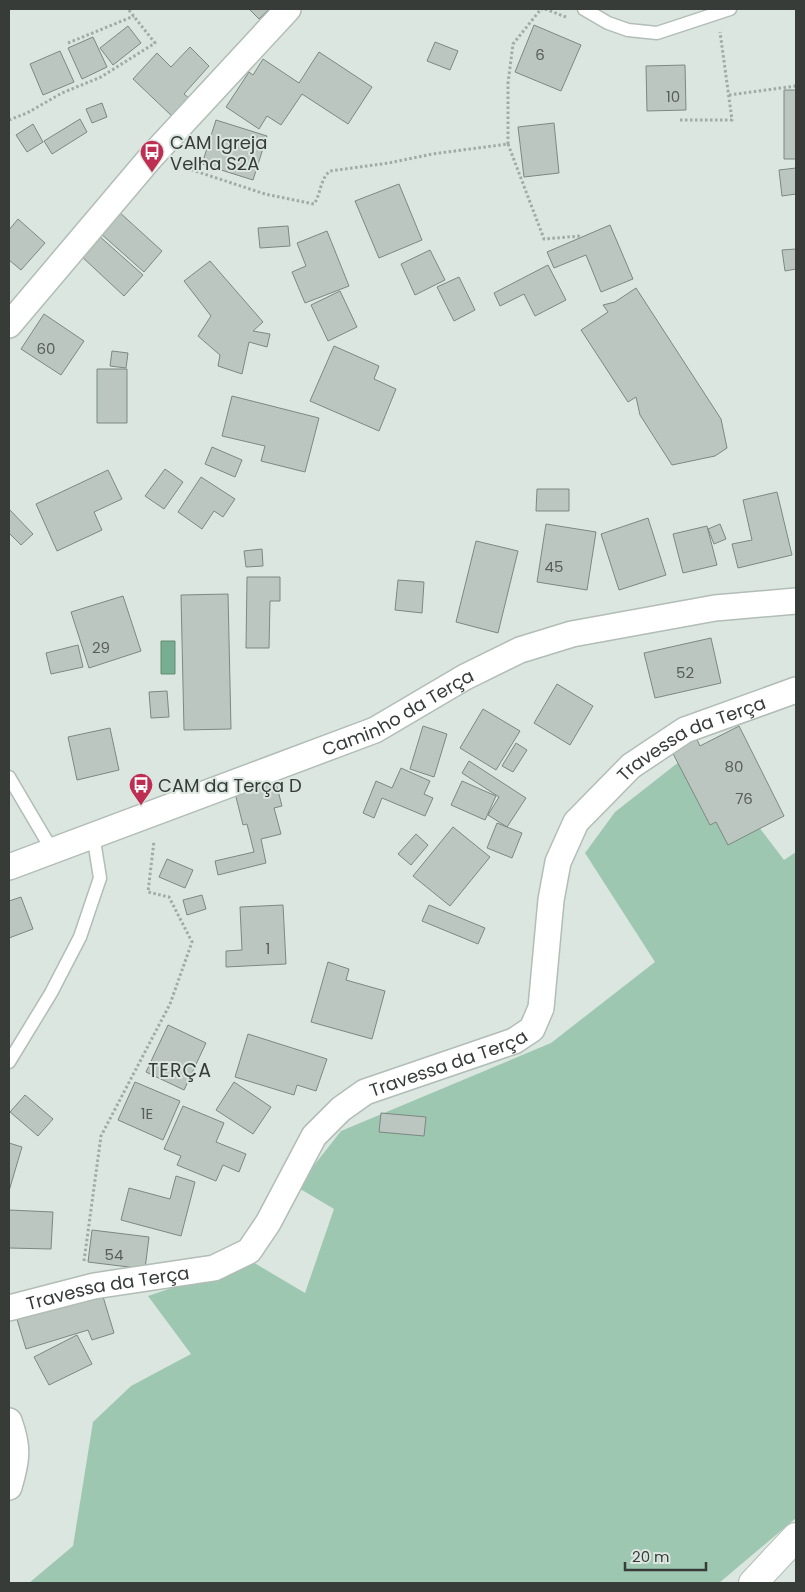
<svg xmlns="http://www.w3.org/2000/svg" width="805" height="1592" font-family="Poppins,sans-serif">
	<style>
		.green { fill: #9ec7b1 }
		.water { fill: #77ad91; stroke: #648b77 }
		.building { fill: #bac6bf; stroke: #7d8882 }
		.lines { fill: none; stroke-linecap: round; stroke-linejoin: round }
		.lane-casing { stroke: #b1bdb6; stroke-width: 15 }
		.street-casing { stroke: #b1bdb6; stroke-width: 28 }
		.secondary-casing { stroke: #b1bdb6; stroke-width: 30 }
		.path { stroke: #a1aba5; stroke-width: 3; stroke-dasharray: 2.5 2.5; stroke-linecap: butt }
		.lane { stroke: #fff; stroke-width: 12 }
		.street { stroke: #fff; stroke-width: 25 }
		.secondary { stroke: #fff; stroke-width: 28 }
		.labels { text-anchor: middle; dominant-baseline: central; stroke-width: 4; stroke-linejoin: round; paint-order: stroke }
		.number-label { font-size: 15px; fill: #585e5a }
		.poi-label { font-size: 18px; fill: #373c39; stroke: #dae6df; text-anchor: start }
		.street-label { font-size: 18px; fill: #373c39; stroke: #dae6df }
		.neighbourhood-label { font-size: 19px; letter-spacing: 1px; fill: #373c39; stroke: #dae6df }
	</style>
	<rect width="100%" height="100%" fill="#dae6df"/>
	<path class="green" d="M 698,747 L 784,860 L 796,852 L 796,1518 L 719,1583 L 29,1583 L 73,1546 L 93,1422 L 131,1386 L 191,1354 L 148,1296 L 251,1261 L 305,1293 L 334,1209 L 297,1187 L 341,1131 L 551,1043 L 655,962 L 585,853 L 615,812 Z"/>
	<path class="water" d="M 161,641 L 175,641 L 175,674 L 161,674 Z"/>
	<path class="building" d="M 249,9 L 269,9 L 259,19 Z
		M 534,25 L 581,45 L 561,91 L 515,72 Z
		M 128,26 L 141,43 L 113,65 L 100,48 Z
		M 93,37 L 107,67 L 82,79 L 68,48 Z
		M 435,42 L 458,51 L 450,70 L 427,61 Z
		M 190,47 L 209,66 L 184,94 L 191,100 L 174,118 L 133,79 L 157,53 L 171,67 Z
		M 60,51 L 74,82 L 43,95 L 30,64 Z
		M 319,52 L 372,87 L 348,124 L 302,94 L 281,125 L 267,116 L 259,129 L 226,107 L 249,72 L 253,75 L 263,59 L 299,83 Z
		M 685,65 L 686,110 L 647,111 L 646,66 Z
		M 784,90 L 796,90 L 796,159 L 784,159 Z
		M 102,103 L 107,117 L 92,123 L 86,109 Z
		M 80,119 L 87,132 L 52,154 L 44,141 Z
		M 216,120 L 267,136 L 253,180 L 202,164 Z
		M 554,123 L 559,173 L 524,177 L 518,127 Z
		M 33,124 L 43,142 L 27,152 L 16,135 Z
		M 796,168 L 796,194 L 782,196 L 779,170 Z
		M 399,184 L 422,240 L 379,258 L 355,201 Z
		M 118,211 L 162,251 L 144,272 L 99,232 Z
		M 18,219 L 45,243 L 21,270 L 9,260 L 9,230 Z
		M 610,225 L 633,279 L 601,292 L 586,255 L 554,268 L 547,252 Z
		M 288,226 L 290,246 L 260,248 L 258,228 Z
		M 327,231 L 349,286 L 305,303 L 292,272 L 306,266 L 297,243 Z
		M 98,235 L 143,275 L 124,296 L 80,255 Z
		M 796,249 L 796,269 L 785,271 L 782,250 Z
		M 430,250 L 445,280 L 415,295 L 401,264 Z
		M 210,261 L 263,322 L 253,331 L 270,334 L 267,347 L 249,342 L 242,374 L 218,366 L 220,355 L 198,336 L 211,316 L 184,281 Z
		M 548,265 L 566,300 L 535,316 L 524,294 L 500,306 L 494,293 Z
		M 459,277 L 475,310 L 454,321 L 437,287 Z
		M 636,288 L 721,419 L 727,448 L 715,456 L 672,465 L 640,415 L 636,397 L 628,402 L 581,330 L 608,312 L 603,305 L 615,302 Z
		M 340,291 L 357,327 L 328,341 L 311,305 Z
		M 44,314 L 84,341 L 61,375 L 21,349 Z
		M 334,346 L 379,366 L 374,379 L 396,389 L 379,431 L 310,401 Z
		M 112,351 L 128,353 L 126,368 L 110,366 Z
		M 97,369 L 127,369 L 127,423 L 97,423 Z
		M 232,396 L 319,418 L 305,472 L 261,461 L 265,446 L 222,436 Z
		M 212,447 L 242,460 L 235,477 L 205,464 Z
		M 165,469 L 183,482 L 164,509 L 145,496 Z
		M 108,470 L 122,499 L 94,512 L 102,530 L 57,551 L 36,504 Z
		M 201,477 L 235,499 L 223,517 L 214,511 L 202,529 L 178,512 Z
		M 537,489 L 569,489 L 569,511 L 536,511 Z
		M 777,492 L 792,555 L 738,568 L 732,544 L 752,540 L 743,500 Z
		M 9,509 L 33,534 L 21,545 L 9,533 Z
		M 648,518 L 666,575 L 619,590 L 601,534 Z
		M 546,524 L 596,532 L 587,590 L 537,582 Z
		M 720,524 L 726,539 L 714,544 L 708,529 Z
		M 707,526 L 717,565 L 683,573 L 673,534 Z
		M 476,541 L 518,551 L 498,633 L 456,622 Z
		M 262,549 L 263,566 L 246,567 L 244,551 Z
		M 247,577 L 280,577 L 280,601 L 270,601 L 269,648 L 246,648 Z
		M 398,580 L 424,582 L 422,613 L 395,610 Z
		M 228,594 L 231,729 L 184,730 L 181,595 Z
		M 123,596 L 141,651 L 89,668 L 71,612 Z
		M 711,638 L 721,683 L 655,698 L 644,653 Z
		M 78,645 L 83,667 L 51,674 L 46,653 Z
		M 557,684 L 593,706 L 570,745 L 534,723 Z
		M 167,691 L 169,717 L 151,718 L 149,692 Z
		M 483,709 L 520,731 L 496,770 L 460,748 Z
		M 423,726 L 447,734 L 434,777 L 410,769 Z
		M 739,726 L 784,816 L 728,845 L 716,822 L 710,825 L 667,742 L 692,729 L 700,746 Z
		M 110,728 L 119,770 L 77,780 L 68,737 Z
		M 516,743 L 527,750 L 513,772 L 502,766 Z
		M 469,761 L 526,798 L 507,827 L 488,815 L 499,797 L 462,773 Z
		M 401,768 L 430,781 L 424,794 L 433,798 L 425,816 L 382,798 L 374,818 L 363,813 L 376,781 L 392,788 Z
		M 462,781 L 496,796 L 485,820 L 451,805 Z
		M 276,783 L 282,806 L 274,808 L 281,834 L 261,839 L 266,863 L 218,875 L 215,861 L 254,852 L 247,824 L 243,825 L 235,793 Z
		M 497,823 L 522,833 L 512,858 L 487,848 Z
		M 453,827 L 490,857 L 450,906 L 413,876 Z
		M 416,834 L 428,845 L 411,865 L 398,854 Z
		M 167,859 L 193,870 L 185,888 L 159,877 Z
		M 202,895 L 206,909 L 187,915 L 183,900 Z
		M 21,897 L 33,929 L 9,938 L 9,901 Z
		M 283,905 L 286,964 L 226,967 L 226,951 L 242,950 L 240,907 Z
		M 429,905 L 485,928 L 478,944 L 422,921 Z
		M 328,962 L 349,969 L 346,980 L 385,991 L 372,1039 L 311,1022 Z
		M 168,1025 L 206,1043 L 184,1090 L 146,1072 Z
		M 248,1034 L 327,1059 L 316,1091 L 297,1085 L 294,1095 L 235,1077 Z
		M 135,1082 L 180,1101 L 163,1140 L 118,1120 Z
		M 234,1082 L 271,1107 L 253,1134 L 216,1110 Z
		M 25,1095 L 53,1119 L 38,1136 L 10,1112 Z
		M 183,1106 L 224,1123 L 216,1142 L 246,1154 L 239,1172 L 223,1165 L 216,1181 L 177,1165 L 181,1156 L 164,1149 Z
		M 381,1113 L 426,1117 L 424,1136 L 379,1132 Z
		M 9,1143 L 22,1147 L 9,1191 Z
		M 176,1176 L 195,1182 L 181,1236 L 121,1220 L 129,1188 L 170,1199 Z
		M 9,1210 L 53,1212 L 51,1249 L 9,1248 Z
		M 92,1230 L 149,1237 L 145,1269 L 88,1262 Z
		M 101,1290 L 114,1333 L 92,1340 L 88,1330 L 26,1349 L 16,1316 Z
		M 77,1335 L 92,1364 L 49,1385 L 34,1357 Z"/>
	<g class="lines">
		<defs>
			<path id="lane" d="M 584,9 L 608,23 L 628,30 L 657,33 L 730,9
				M 9,777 L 52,850
				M 9,1062 L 51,993 L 80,937 L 100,878 L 93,834"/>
			<g id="street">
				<path d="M 9,325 L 151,157 L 288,9"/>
				<path id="s1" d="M 9,867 L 375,730 L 465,677 L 520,650 L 572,634 L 715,608 L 796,601"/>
				<path id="s2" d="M 9,1308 L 94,1286 L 214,1268 L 249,1251 L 268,1223 L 314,1136 L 341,1109 L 365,1092 L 514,1041 L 532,1029 L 541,1008 L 551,900 L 558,862 L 576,822 L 631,766 L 685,730 L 796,690"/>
				<path d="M 9,1421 C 19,1448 17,1460 9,1487"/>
			</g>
			<path id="secondary" d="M 753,1583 L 796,1537"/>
		</defs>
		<use href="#lane" class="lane-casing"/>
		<use href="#street" class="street-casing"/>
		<use href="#secondary" class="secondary-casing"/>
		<path class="path" d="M 545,9 L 566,17
			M 68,43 L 134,16
			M 729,95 L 796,86
			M 9,120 L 27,113 L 62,93 L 101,77 L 155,43 L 128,9
			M 680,120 L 732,120 L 720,32
			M 508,144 L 544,239 L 580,236
			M 177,165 L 265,194 L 314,204 C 321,194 320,179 330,171 L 389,163 L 432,154 L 508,144 L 508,83 L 513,44 L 541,9 L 543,9
			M 84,1261 L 101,1136 L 170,1004 L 192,942 L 169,897 L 148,892 L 154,841"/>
		<use href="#lane" class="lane"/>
		<use href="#street" class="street"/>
		<use href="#secondary" class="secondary"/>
	</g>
	<defs>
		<symbol id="bus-pin" viewBox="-11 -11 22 30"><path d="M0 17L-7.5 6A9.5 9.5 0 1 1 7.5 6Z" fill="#be2e53" stroke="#dae6df"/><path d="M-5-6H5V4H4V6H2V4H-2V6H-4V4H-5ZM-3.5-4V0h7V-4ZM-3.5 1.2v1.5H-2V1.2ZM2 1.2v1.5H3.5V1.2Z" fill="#fff"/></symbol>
	</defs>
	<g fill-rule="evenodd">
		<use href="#bus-pin" x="138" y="138" width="28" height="38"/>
		<use href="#bus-pin" x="127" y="771" width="28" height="38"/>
	</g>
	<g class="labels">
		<g class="number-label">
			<text x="540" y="54">6</text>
			<text x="673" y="96">10</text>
			<text x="46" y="348">60</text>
			<text x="554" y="566">45</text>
			<text x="101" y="647">29</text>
			<text x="685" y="672">52</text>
			<text x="734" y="766">80</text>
			<text x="744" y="798">76</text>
			<text x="268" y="948">1</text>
			<text x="147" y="1113">1E</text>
			<text x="114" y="1254">54</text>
		</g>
		<g class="poi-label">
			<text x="170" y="142">CAM Igreja<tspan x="170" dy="21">Velha S2A</tspan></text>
			<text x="158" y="785">CAM da Terça D</text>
		</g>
		<g class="street-label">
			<text stroke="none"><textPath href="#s1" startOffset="419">Caminho da Terça</textPath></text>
			<text stroke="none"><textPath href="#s2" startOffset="986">Travessa da Terça</textPath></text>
			<text stroke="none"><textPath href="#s2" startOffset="536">Travessa da Terça</textPath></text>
			<text stroke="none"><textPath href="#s2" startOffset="101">Travessa da Terça</textPath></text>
		</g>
		<g class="neighbourhood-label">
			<text x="180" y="1070">TERÇA</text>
		</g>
	</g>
	<rect width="805" height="1592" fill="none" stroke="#373c39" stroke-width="20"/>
	<path d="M625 1562v8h81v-8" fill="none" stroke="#373c39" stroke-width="2.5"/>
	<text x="632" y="1562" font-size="15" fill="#373c39" stroke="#dae6df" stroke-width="4" paint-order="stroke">20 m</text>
</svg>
